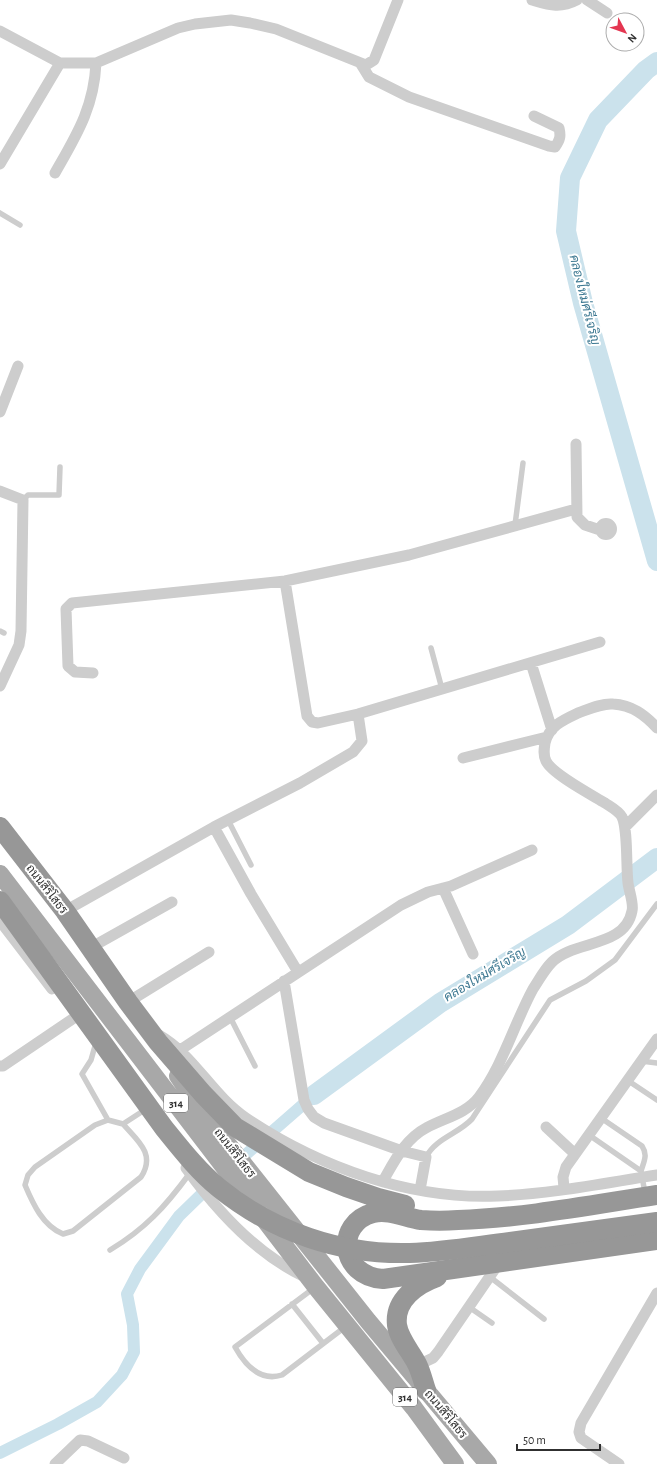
<svg xmlns="http://www.w3.org/2000/svg" width="657" height="1464" font-family="'Alegreya Sans',Sarabun,sans-serif">
	<style>
		.lines { fill: none; stroke-linecap: round; stroke-linejoin: round }
		.canal { stroke: #cbe2ec; stroke-width: 12 }
		.river { stroke: #cbe2ec; stroke-width: 20 }
		.lane { stroke: #cdcdcd; stroke-width: 5.5 }
		.street { stroke: #cdcdcd; stroke-width: 11 }
		.primary { stroke: #a8a8a8; stroke-width: 18 }
		.highway { stroke: #979797; stroke-width: 20 }
		.highway-bridge { stroke: #979797; stroke-width: 20 }
		.labels { text-anchor: middle; dominant-baseline: central; stroke-width: 4; stroke-linejoin: round; paint-order: stroke }
		.shield { fill: #fff; stroke: #6e6e6e; stroke-width: 1 }
		.shield-label { font-size: 11px; font-weight: bold; fill: #303030 }
		.street-label { font-size: 12px; fill: #303030; stroke: #fff }
		.water-label { font-size: 13px; font-style: italic; fill: #3e7992; stroke: #fff }
	</style>
	<rect width="100%" height="100%" fill="#fff"/>
	<g class="lines">
		<path class="canal" d="M 235,1164 L 314,1095
			M 0,1453 L 58,1424 L 97,1402 L 122,1375 L 134,1352 L 133,1325 L 127,1294 L 140,1269 L 179,1216 L 212,1184"/>
		<path class="river" d="M 657,62 L 646,70 L 598,120 L 570,178 L 566,231 L 583,303 L 657,561
			M 314,1095 L 440,1003 L 568,925 L 657,858"/>
		<path class="lane" d="M 0,213 L 20,225
			M 23,500 L 28,495 L 59,495 L 60,467
			M 515,525 L 523,463
			M 0,631 L 4,633
			M 431,648 L 442,689
			M 228,820 L 251,865
			M 230,1017 L 255,1066
			M 95,1046 L 91,1060 L 82,1074 L 108,1120
			M 641,1061 L 657,1063
			M 627,1080 L 657,1100
			M 601,1118 L 642,1146 C 648,1155 644,1161 641,1171
			M 123,1124 C 138,1141 156,1154 141,1177 L 73,1231 L 63,1234 C 43,1226 33,1204 25,1185 L 28,1175 L 35,1167 L 95,1125 L 108,1120 L 123,1124 L 143,1111
			M 589,1135 L 641,1171 L 645,1193
			M 426,1157 C 436,1138 458,1134 472,1119 L 550,1000 L 586,981 L 615,960 L 657,904
			M 110,1250 C 145,1229 165,1207 190,1173
			M 490,1277 L 544,1319
			M 314,1288 L 235,1347 C 245,1365 260,1382 282,1375 L 345,1327
			M 292,1304 L 322,1342
			M 469,1307 L 492,1323"/>
		<path class="street" d="M 532,0 C 549,5 560,9 577,0
			M 587,0 L 607,13
			M 0,31 L 60,63 L 96,63 L 178,28 L 195,24 L 231,20 L 250,23 L 276,29 L 366,65 L 374,60 L 398,0
			M 361,64 L 369,77 L 409,97 L 549,146 L 555,147 C 560,140 561,136 559,128 L 534,116
			M 0,164 L 60,63
			M 55,173 C 76,136 94,108 96,63
			M 0,412 L 18,366
			M 576,444 L 577,517 L 585,525 L 600,530
			M 0,491 L 23,500 L 21,631 L 19,645 L 0,686
			M600.5 529a5.5 5.5 0 1 1 11 0a5.5 5.5 0 1 1-11 0Z
			M 285,581 L 307,716 L 312,722 L 318,723 L 358,714 L 600,642
			M 531,663 L 552,730
			M 93,673 L 75,672 L 68,666 L 66,609 L 72,603 L 285,581 L 409,555 L 576,509
			M 463,758 L 547,737
			M 214,827 L 251,894 L 298,972
			M 625,827 L 657,795
			M 443,888 L 473,954
			M 65,911 L 214,827 L 300,783 L 353,752 L 362,741 L 358,714
			M 0,921 L 52,989
			M 90,948 L 172,902
			M 284,981 L 304,1100 L 308,1109 L 314,1117 L 324,1123 L 402,1151 L 426,1157 L 420,1190
			M 128,1002 L 209,952
			M 159,1035 C 194,1055 212,1095 246,1118 C 319,1167 410,1200 498,1196 C 551,1194 605,1183 657,1175
			M 180,1050 L 401,905 L 428,892 L 451,886 L 532,850
			M 0,1066 L 3,1066 L 74,1018
			M 546,1127 L 575,1154
			M 186,1168 C 217,1211 256,1254 305,1277
			M 383,1181 C 394,1162 405,1139 426,1128 C 444,1118 466,1114 479,1097 C 503,1065 514,1024 533,989 C 539,980 544,970 552,962 C 574,940 625,948 632,911 C 634,904 629,891 628,883 C 626,867 628,829 622,817 C 619,811 611,807 605,803 C 592,795 552,774 546,761 C 543,755 544,749 545,743 C 549,726 563,720 578,713 C 589,709 602,703 613,704 C 632,705 645,715 657,728
			M 564,1188 L 563,1177 L 566,1167 L 657,1039
			M 418,1365 L 433,1358 L 438,1352 L 499,1263
			M 55,1464 L 80,1440 L 88,1441 L 124,1458
			M 619,1464 L 581,1438 L 579,1432 L 581,1423 L 657,1293"/>
		<path class="primary" d="M 0,874 L 316,1287 L 414,1408 L 455,1464
			M 178,1076 L 203,1113 L 368,1321 L 488,1464"/>
		<path class="highway" d="M 0,827 L 65,911 L 128,1002 L 158,1042 L 203,1094 L 235,1127 L 309,1172 L 346,1187 L 378,1198 L 405,1205
			M 657,1195 C 591,1205 524,1218 458,1220 C 446,1221 433,1221 421,1220 C 406,1218 389,1209 373,1213 C 335,1223 339,1276 383,1279 L 657,1240
			M 426,1390 C 423,1381 421,1372 417,1364 C 411,1352 399,1339 397,1325 C 394,1300 417,1284 437,1277"/>
		<path class="highway-bridge" d="M 0,901 L 164,1128 C 181,1149 198,1171 219,1188 C 273,1232 341,1255 410,1253 C 444,1252 477,1246 510,1242 C 559,1235 608,1229 657,1222"/>
	</g>
	<g class="labels">
		<g class="shield">
			<rect x="164" y="1094" width="24" height="18" rx="3"/>
			<rect x="393" y="1388" width="24" height="18" rx="3"/>
		</g>
		<g class="shield-label">
			<text x="176" y="1103">314</text>
			<text x="405" y="1397">314</text>
		</g>
		<g class="street-label">
			<text transform="translate(47 889) rotate(52)">ถนนสิริโสธร</text>
			<text transform="translate(235 1153) rotate(52)">ถนนสิริโสธร</text>
			<text transform="translate(446 1414) rotate(50)">ถนนสิริโสธร</text>
		</g>
		<g class="water-label">
			<text transform="translate(584 300) rotate(76)">คลองใหม่ศรีเจริญ</text>
			<text transform="translate(485 975) rotate(-31)">คลองใหม่ศรีเจริญ</text>
		</g>
	</g>
	<g transform="translate(625 32) rotate(131)"><circle r="19" fill="#ffffff" stroke="#acacac"/>
	<path d="M0-3L7 15L0 10L-7 15Z" fill="#e43651"/>
	<text y="-6" font-size="11" font-weight="bold" text-anchor="middle" fill="#303030">N</text>
	</g>
	<path d="M517 1444v6h83v-6" fill="none" stroke="#303030" stroke-width="2"/>
	<text x="523" y="1444" font-size="12" fill="#303030" stroke="#ffffff" stroke-width="3" paint-order="stroke">50 m</text>
</svg>
